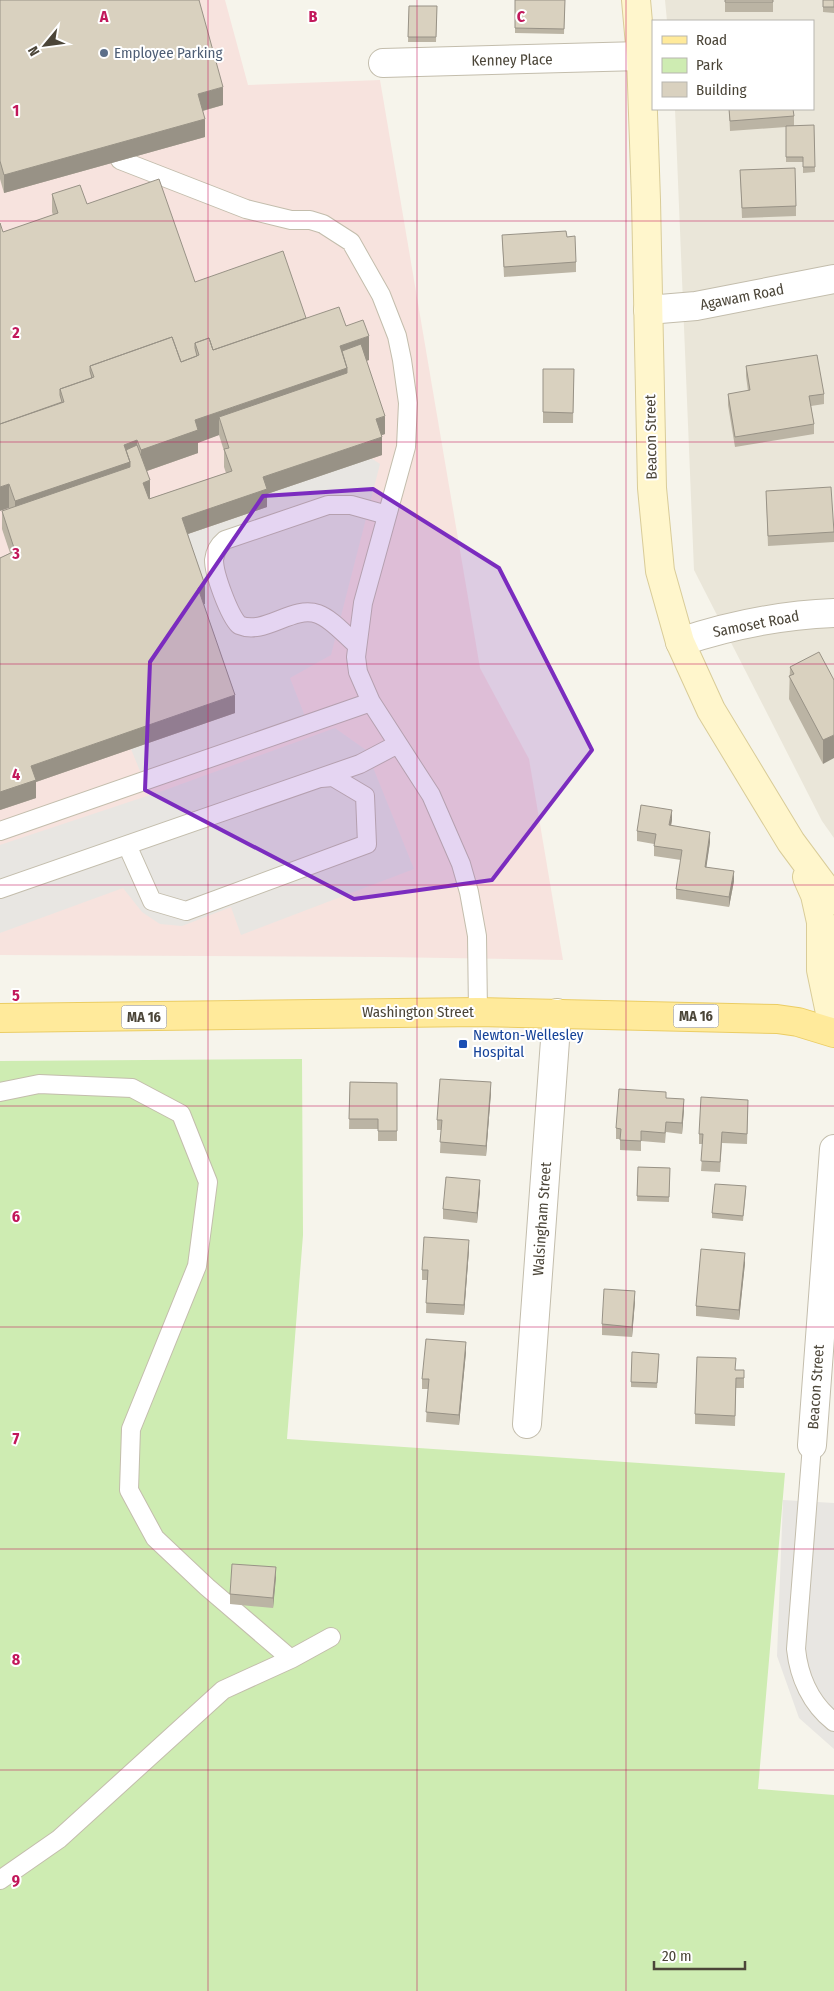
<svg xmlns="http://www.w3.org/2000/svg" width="834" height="1991" font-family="'Fira Sans Condensed',sans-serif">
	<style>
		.residential { fill: #eae6d9 }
		.medical { fill: #f7e3de }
		.green { fill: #ceecb2 }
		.parking { fill: #e8e6e2 }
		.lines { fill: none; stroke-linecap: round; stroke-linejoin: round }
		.service-casing { stroke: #c3bdac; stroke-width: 20 }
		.minor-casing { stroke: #c3bdac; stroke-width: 30 }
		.secondary-casing { stroke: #d9cc98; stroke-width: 30 }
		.primary-casing { stroke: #ebcd64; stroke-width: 30 }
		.service { stroke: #fff; stroke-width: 18 }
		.minor { stroke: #fff; stroke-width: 28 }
		.secondary { stroke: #fff6cc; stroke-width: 28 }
		.primary { stroke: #ffea9b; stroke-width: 28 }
		.wall { fill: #bbb4a4; fill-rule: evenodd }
		.shaded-wall { fill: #989286 }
		.building { fill: #d9d1bf; stroke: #989286 }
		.marked { fill: #7b2cbf; fill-opacity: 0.2; stroke: #7b2cbf; stroke-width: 4; stroke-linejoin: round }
		.grid { fill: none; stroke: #c2185b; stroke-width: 1; stroke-opacity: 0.55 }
		.service-dot { fill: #5c6f8a; stroke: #fff; stroke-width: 2 }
		.transit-dot { fill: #1a4fb4; stroke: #fff; stroke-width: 2 }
		.labels { text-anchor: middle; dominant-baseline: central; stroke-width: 4; stroke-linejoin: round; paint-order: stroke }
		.shield { fill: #fff; stroke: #817d74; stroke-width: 1 }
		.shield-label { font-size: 14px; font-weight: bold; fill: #4b4538 }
		.service-label { font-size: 15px; fill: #4e5e75; stroke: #fff; text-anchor: start }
		.street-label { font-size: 15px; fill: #4b4538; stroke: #fff }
		.transit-label { font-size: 15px; fill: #164399; stroke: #fff; text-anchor: start }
		.grid-label { font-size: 16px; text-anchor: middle; font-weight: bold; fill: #c2185b; stroke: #fff; stroke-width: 4; stroke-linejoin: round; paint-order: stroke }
	</style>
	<rect width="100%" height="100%" fill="#f6f4eb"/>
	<path class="residential" d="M 665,0 L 834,0 L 834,838 L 822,821 L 694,570 L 675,109 L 813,109 L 813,21 L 667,21 Z"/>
	<path class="medical" d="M 0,0 L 225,0 L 248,85 L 380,80 L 480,668 L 529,759 L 563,960 L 383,957 L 0,955 Z"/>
	<path class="green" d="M 302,1059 L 303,1235 L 287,1439 L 785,1473 L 758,1789 L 834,1795 L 834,1991 L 0,1991 L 0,1061 Z"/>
	<path class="parking" d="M 371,458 L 380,464 L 331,655 L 290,678 L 308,724 L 144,781 L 131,749 L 235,713 L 198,606 L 205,603 L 182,536 L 266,507 L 263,495 Z
		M 335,728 L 366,750 L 414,869 L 241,935 L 231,907 L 182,926 L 160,924 L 142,912 L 123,888 L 0,933 L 0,845 L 165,790 Z
		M 783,1500 L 834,1503 L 834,1749 L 799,1718 L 777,1656 Z"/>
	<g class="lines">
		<defs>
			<path id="service" d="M 120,160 L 246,209 L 291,220 L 310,220 L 323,224 L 351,242 L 381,295 L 397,336 L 402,360 L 408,403 L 406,447 L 363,603 L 356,657 L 358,672 L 371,702 L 431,795 L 461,864 L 469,892 L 477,936 L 478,1012
				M 357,645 C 346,636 332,619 318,614 C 292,605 265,636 239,625 C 229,615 214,574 214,560 C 215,551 219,545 225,540 L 328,505 L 351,505 L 387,515
				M 0,831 L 371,702
				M 127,845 L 152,901 L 186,911 L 367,844 L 365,796 L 333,777 L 321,778
				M 0,889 L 360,764 L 398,744
				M 0,1092 L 39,1084 L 132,1088 L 181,1114 L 208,1182 L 197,1266 L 131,1429 L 129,1490 L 155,1538 L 207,1587 L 291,1659
				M 812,1445 L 796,1649 C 799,1677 811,1704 834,1722
				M 0,1880 L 59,1839 L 223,1690 L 291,1659 L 331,1637"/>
			<path id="minor" d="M 383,63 L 641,56
				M 648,310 L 696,306 L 834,279
				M 680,642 C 731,625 780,615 834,613
				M 527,1424 L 557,1013
				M 812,1445 L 834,1149"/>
			<path id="secondary" d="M 636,0 L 641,56 L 646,200 L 652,488 L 660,571 L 680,642 L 711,710 L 791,842 L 834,900
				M 807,877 L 815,895 L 821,922 L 821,970 L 834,1032"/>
			<path id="primary" d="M 0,1018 L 478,1012 L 777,1019 L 798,1022 L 834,1033"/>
		</defs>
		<use href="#service" class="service-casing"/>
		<use href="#minor" class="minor-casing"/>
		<use href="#secondary" class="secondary-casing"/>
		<use href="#primary" class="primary-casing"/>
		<use href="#service" class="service"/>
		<use href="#minor" class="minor"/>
		<use href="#secondary" class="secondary"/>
		<use href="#primary" class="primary"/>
	</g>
	<path class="wall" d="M 0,0 L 223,105 L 203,111 L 205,137 L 4,193 L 0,179 Z
		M 515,0 L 565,0 L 564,34 L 515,33 Z
		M 725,0 L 773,0 L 773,12 L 725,12 Z
		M 823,0 L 834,0 L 834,13 L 823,12 Z
		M 409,6 L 437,6 L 436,42 L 408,42 Z
		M 729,109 L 783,109 L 794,116 L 794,126 L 814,125 L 815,172 L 803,173 L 803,162 L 786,162 L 786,127 L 730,131 Z
		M 740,170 L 796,206 L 796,216 L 742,218 Z
		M 52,194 L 87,204 L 195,282 L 306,318 L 346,326 L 369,360 L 366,361 L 385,434 L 382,435 L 382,455 L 267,494 L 267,507 L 188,534 L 205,604 L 204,604 L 235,713 L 36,782 L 36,798 L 0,810 L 0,558 L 10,553 L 2,529 L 2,511 L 9,509 L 3,232 L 53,215 L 52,212 ZM 219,435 L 224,451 L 224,467 L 226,473 L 149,499 L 150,498 L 147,471 L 198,453 L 198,442 Z
		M 502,235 L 567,237 L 576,262 L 576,272 L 504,277 Z
		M 746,366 L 824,394 L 824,404 L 811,406 L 814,424 L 814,434 L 735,447 L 728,405 L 728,394 L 748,391 L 746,376 Z
		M 543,369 L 574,369 L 573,423 L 543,423 Z
		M 766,491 L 834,532 L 834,542 L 768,546 Z
		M 790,667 L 834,680 L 823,764 L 789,699 Z
		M 672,820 L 671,826 L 710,842 L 706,867 L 734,881 L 729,907 L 676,899 L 676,889 L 681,860 L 654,856 L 654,844 L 637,841 L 637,831 Z
		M 350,1082 L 397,1083 L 397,1141 L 378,1141 L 378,1129 L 349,1129 Z
		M 491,1092 L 486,1156 L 440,1153 L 441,1130 L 437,1130 L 437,1120 Z
		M 666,1098 L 684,1109 L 682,1134 L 666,1132 L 665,1143 L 641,1141 L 641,1151 L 620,1150 L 620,1139 L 616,1139 L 616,1128 Z
		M 748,1110 L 747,1144 L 722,1143 L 720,1172 L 701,1171 L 703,1144 L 699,1144 L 699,1134 Z
		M 638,1167 L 670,1168 L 669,1202 L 637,1201 Z
		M 480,1190 L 477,1223 L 443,1219 L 443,1209 Z
		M 746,1191 L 743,1221 L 712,1218 L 712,1213 Z
		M 469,1250 L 464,1315 L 426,1313 L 427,1280 L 422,1280 L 422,1270 Z
		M 745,1263 L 739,1320 L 696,1316 L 696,1306 Z
		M 635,1301 L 632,1337 L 602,1335 L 602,1324 Z
		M 466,1352 L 459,1425 L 426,1422 L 428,1389 L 422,1389 L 422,1379 Z
		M 659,1359 L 657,1388 L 631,1387 L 631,1382 Z
		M 736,1370 L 744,1370 L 744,1388 L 736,1388 L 735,1426 L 695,1424 L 695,1414 Z
		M 276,1577 L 273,1608 L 230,1604 L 230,1594 Z"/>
	<path class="shaded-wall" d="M 223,87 L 223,105 L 198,112 L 198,94 Z
		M 205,119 L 205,137 L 4,193 L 4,175 Z
		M 369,336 L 369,360 L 345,368 L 340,346 Z
		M 347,368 L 347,391 L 219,417 L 219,435 L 198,443 L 198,453 L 141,473 L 141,450 L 195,420 Z
		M 385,416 L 385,434 L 376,437 L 376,419 Z
		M 382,437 L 382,455 L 267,494 L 267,507 L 182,536 L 182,518 L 263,477 Z
		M 137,440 L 137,463 L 130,485 L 15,525 L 15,501 L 124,445 Z
		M 150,480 L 150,498 L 143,501 L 143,483 Z
		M 9,484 L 9,508 L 0,511 L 0,487 Z
		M 205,585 L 205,604 L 198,606 L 198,588 Z
		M 235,695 L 235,713 L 36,782 L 36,798 L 0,810 L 0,792 L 31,766 Z
		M 834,735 L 834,758 L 823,764 L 823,740 Z
		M 672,810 L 672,820 L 669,835 L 669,825 Z
		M 710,832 L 710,842 L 705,877 L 705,867 Z
		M 734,871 L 734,881 L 729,907 L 729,897 Z
		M 491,1082 L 491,1092 L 486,1156 L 486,1146 Z
		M 684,1099 L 684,1109 L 682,1134 L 682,1123 Z
		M 480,1180 L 480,1190 L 477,1223 L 477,1213 Z
		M 469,1240 L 469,1250 L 464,1315 L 464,1305 Z
		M 745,1253 L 745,1263 L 739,1320 L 739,1310 Z
		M 635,1291 L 635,1301 L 632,1337 L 632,1327 Z
		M 466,1342 L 466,1352 L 459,1425 L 459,1415 Z
		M 276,1567 L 276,1577 L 273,1608 L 273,1598 Z"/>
	<path class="building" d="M 0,0 L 199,0 L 223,87 L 198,94 L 205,119 L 4,175 L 0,161 Z
		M 515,0 L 565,0 L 564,29 L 515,28 Z
		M 725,0 L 773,0 L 773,2 L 725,2 Z
		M 823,0 L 834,0 L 834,7 L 823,7 Z
		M 409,6 L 437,6 L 436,37 L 408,37 Z
		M 729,109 L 793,109 L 794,116 L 730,121 Z
		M 814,125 L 815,167 L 803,167 L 803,157 L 786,157 L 786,126 Z
		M 795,168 L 796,206 L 742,208 L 740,170 Z
		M 159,179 L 195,282 L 283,251 L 306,318 L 213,350 L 209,338 L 195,343 L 195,348 L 197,356 L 181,362 L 172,337 L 90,366 L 90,371 L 92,378 L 60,389 L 60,395 L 62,402 L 0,424 L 0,223 L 3,232 L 58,213 L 52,194 L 80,185 L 87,204 Z
		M 566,231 L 567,237 L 575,236 L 576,262 L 504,267 L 502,235 Z
		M 339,307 L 346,326 L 363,320 L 369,336 L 340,346 L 347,368 L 195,420 L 198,430 L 141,450 L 137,440 L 124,445 L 130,462 L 15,501 L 9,484 L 0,487 L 0,424 L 64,402 L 60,389 L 94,377 L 90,366 L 172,337 L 181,362 L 199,355 L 195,343 L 209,338 L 213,350 Z
		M 361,344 L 385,416 L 376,419 L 382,437 L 263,477 L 267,489 L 182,518 L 205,585 L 198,588 L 235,695 L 31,766 L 36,780 L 0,792 L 0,558 L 15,551 L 2,511 L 130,467 L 130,462 L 126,450 L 137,445 L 150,480 L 143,483 L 149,499 L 232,471 L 224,449 L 229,448 L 219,417 L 347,373 L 347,368 L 342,351 Z
		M 817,355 L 824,394 L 809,396 L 814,424 L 735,437 L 728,394 L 750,390 L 746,366 Z
		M 543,369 L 574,369 L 573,413 L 543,412 Z
		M 831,487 L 834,532 L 768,536 L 766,491 Z
		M 819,652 L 834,680 L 834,735 L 823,740 L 789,676 L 794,674 L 790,667 Z
		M 641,805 L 672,810 L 669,825 L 710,832 L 705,867 L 734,871 L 729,897 L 676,889 L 682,850 L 654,846 L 656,834 L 637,831 Z
		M 440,1079 L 491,1082 L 486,1146 L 440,1142 L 442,1120 L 437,1120 Z
		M 350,1082 L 397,1083 L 397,1131 L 378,1131 L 378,1119 L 349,1119 Z
		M 619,1089 L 666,1092 L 666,1098 L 684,1099 L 682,1123 L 666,1122 L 665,1133 L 641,1131 L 641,1141 L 620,1140 L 621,1129 L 616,1128 Z
		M 701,1097 L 748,1100 L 747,1134 L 722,1132 L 720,1162 L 701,1161 L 703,1134 L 699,1134 Z
		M 638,1167 L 670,1168 L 669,1197 L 637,1196 Z
		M 446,1177 L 480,1180 L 477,1213 L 443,1209 Z
		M 715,1184 L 746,1186 L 743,1216 L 712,1213 Z
		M 424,1237 L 469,1240 L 464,1305 L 426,1303 L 428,1270 L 422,1270 Z
		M 701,1249 L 745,1253 L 739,1310 L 696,1306 Z
		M 604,1289 L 635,1291 L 632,1327 L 602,1324 Z
		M 426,1339 L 466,1342 L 459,1415 L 426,1412 L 429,1379 L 422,1379 Z
		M 632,1352 L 659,1354 L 657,1383 L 631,1382 Z
		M 697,1357 L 736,1358 L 735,1370 L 744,1370 L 744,1378 L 736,1378 L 735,1416 L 695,1414 Z
		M 232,1564 L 276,1567 L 273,1598 L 230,1594 Z"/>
	<path class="marked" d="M 373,489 L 499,568 L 592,750 L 492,880 L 354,899 L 145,790 L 150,662 L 263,496 Z"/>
	<path class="grid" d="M 208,0 L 208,1991M 417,0 L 417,1991M 626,0 L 626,1991M 0,221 L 834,221M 0,442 L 834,442M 0,664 L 834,664M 0,885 L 834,885M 0,1106 L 834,1106M 0,1327 L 834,1327M 0,1549 L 834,1549M 0,1770 L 834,1770"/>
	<circle class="service-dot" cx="104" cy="53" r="5"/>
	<rect class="transit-dot" x="458" y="1039" width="10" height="10" rx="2.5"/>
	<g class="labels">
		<g class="shield">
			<rect x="673.5" y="1004.5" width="45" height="23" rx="4"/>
			<rect x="121.5" y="1005.5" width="45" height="23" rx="4"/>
		</g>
		<g class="shield-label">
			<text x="696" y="1016">MA 16</text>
			<text x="144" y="1017">MA 16</text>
		</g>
		<g class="service-label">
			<text x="114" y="53">Employee Parking</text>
		</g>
		<g class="street-label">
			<text transform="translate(512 60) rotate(-1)">Kenney Place</text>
			<text transform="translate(742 297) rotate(-11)">Agawam Road</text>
			<text transform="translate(651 437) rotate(-91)">Beacon Street</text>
			<text transform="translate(756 624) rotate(-11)">Samoset Road</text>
			<text x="418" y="1012">Washington Street</text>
			<text transform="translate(542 1219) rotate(-86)">Walsingham Street</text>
			<text transform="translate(816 1387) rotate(-86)">Beacon Street</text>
		</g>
		<g class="transit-label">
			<text x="473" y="1035">Newton-Wellesley<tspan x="473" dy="17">Hospital</tspan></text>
		</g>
	</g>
	<g class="grid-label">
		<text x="104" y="22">A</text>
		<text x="313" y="22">B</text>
		<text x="521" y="22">C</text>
		<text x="16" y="116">1</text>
		<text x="16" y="338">2</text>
		<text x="16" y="559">3</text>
		<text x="16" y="780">4</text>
		<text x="16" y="1001">5</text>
		<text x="16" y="1222">6</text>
		<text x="16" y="1444">7</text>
		<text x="16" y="1665">8</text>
		<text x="16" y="1886">9</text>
	</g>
	<rect x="652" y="20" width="162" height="90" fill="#ffffff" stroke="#b7b5af"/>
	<rect x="662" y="36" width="25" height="8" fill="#ffea9b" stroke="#b7b5af"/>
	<text x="696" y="45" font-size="15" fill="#4b4538">Road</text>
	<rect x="662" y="58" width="25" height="15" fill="#ceecb2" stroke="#b7b5af"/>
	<text x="696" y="70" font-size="15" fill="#4b4538">Park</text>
	<rect x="662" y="82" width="25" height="15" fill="#d9d1bf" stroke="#b7b5af"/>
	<text x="696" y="95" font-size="15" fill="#4b4538">Building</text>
	<g transform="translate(45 45) rotate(241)" stroke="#ffffff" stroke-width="4" paint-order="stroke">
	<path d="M0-4L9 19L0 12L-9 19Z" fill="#4b4538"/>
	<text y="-8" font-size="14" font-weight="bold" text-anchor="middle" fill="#4b4538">N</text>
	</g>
	<path d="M654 1961v8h91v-8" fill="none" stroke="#4b4538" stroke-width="2.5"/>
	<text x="662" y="1961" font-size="15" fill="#4b4538" stroke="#ffffff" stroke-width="4" paint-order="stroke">20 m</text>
</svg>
